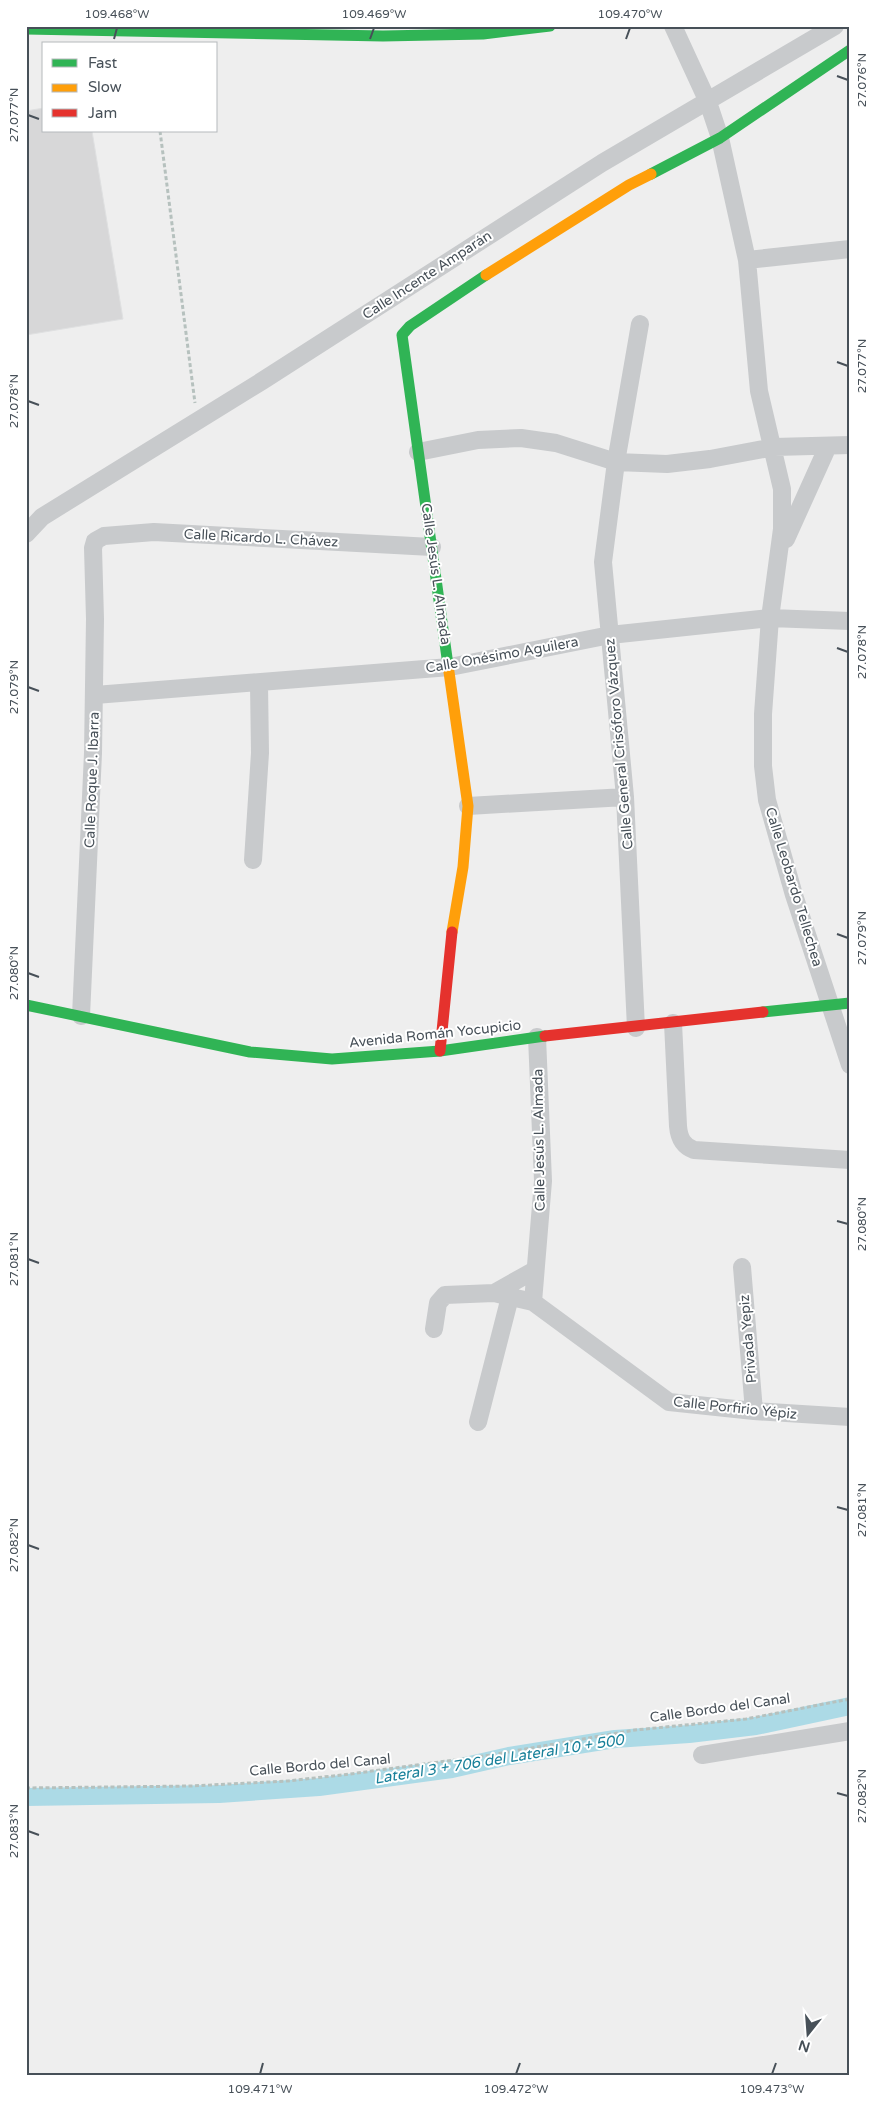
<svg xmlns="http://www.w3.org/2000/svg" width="876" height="2102" font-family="'Varela Round',sans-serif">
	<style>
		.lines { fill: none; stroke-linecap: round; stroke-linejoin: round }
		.canal { stroke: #acdae6; stroke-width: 18 }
		.building { fill: #d7d7d8; stroke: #dfe0e1 }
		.path { stroke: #b6c1be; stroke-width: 3; stroke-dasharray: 4 2.5; stroke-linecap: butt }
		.street { stroke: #c8cacc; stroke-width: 18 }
		.fast { stroke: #30b455; stroke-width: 11 }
		.slow { stroke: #ff9f0a; stroke-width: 11 }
		.jam { stroke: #e5322d; stroke-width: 11 }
		.ticks { fill: none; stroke: #475058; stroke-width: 2 }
		.labels { text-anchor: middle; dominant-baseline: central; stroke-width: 4; stroke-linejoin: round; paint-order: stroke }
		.street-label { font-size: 14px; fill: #475058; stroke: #fff }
		.water-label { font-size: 15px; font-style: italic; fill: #18809a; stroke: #fff }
		.neatline { fill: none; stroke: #475058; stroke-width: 2 }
		.ticks-label { font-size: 12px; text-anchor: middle; fill: #475058 }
	</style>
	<rect width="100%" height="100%" fill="#eee"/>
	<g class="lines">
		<path class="canal" d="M 26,1797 L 219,1794 L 319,1787 L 452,1769 L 509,1756 L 615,1739 L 689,1734 L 756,1726 L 850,1706"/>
	</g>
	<path class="building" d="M 44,108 L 44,131 L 92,131 L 123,319 L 26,335 L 26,111 Z"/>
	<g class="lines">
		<path class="path" d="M 160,131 L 195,403
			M 26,1788 L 191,1786 L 288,1781 L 350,1774 L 491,1755 L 635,1730 L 746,1719 L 850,1699"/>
		<path class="street" d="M 673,26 L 708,102 L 720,138 L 747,260 L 759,391 L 782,489 L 782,529 L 770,618 L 763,714 L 763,766 L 767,800 L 794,895 L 850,1065
			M 747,260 L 850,249
			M 418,452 L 478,440 L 521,438 L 556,443 L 616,462 L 667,464 L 710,459 L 774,447 L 850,445
			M 26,534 L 42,517 L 262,381 L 602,163 L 835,26
			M 786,539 L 828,446
			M 95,695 L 450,667 L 610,635 L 770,618 L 850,621
			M 468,806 L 625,797
			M 253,860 L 260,753 L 259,684
			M 81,1016 L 93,753 L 95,619 L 93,548 L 95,541 L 104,536 L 154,532 L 432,547
			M 673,1023 L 678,1126 C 679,1138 683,1146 694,1150 L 850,1160
			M 636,1028 L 625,797 L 603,562 L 616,462 L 640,324
			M 742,1267 L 754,1411
			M 494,1293 L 535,1270
			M 533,1302 L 543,1181 L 537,1037
			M 434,1329 L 438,1303 L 445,1295 L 494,1293 L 533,1302 L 669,1402 L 754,1411 L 850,1417
			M 478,1422 L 510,1297
			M 702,1755 L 850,1731"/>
		<path class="fast" d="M 26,29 L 383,36 L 483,34 L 550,26
			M 651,174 L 720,138 L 850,50
			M 448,665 L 402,335 L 410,326 L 486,275
			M 26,1005 L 250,1052 L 332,1059 L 440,1051 L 545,1036
			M 763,1012 L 850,1003"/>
		<path class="slow" d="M 486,275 L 629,185 L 651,174
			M 448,665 L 468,806 L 463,867 L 452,932"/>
		<path class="jam" d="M 545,1036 L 763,1012
			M 440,1051 L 452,932"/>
	</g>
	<path class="ticks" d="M 114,39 L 117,28M 370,39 L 374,28M 626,39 L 630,28M 837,76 L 848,80M 28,115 L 39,119M 837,362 L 848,366M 28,401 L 39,405M 837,648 L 848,652M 28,687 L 39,691M 837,934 L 848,938M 28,973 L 39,977M 837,1221 L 848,1224M 28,1259 L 39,1263M 837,1507 L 848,1510M 28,1545 L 39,1549M 837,1793 L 848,1796M 28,1831 L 39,1835M 260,2074 L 263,2063M 516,2074 L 520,2063M 772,2074 L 776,2063"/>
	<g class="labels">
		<g class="street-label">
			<text transform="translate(427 275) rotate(-33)">Calle Incente Amparán</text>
			<text transform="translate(261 538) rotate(3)">Calle Ricardo L. Chávez</text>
			<text transform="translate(436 574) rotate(82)">Calle Jesús L. Almada</text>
			<text transform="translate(502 655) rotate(-10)">Calle Onésimo Aguilera</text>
			<text transform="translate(619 744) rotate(-95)">Calle General Crisóforo Vázquez</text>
			<text transform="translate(92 780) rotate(-88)">Calle Roque J. Ibarra</text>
			<text transform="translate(794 887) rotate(73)">Calle Leobardo Tellechea</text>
			<text transform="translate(435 1034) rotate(-6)">Avenida Román Yocupicio</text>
			<text transform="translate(539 1140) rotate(-91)">Calle Jesús L. Almada</text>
			<text transform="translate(748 1339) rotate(-95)">Privada Yepiz</text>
			<text transform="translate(735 1408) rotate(6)">Calle Porfirio Yépiz</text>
			<text transform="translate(720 1708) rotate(-8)">Calle Bordo del Canal</text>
			<text transform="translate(320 1765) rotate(-5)">Calle Bordo del Canal</text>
		</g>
		<g class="water-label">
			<text transform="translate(499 1759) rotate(-9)">Lateral 3 + 706 del Lateral 10 + 500</text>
		</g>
	</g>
	<rect width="876" height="2102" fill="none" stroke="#ffffff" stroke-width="55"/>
	<rect x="42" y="42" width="175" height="90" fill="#ffffff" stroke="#b5b9bc"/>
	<rect x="52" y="59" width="25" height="8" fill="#30b455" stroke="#b5b9bc"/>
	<text x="88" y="68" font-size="15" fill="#475058">Fast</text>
	<rect x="52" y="84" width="25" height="8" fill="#ff9f0a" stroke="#b5b9bc"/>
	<text x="88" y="92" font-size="15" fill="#475058">Slow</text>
	<rect x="52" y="109" width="25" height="8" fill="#e5322d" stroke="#b5b9bc"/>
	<text x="88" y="118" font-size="15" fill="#475058">Jam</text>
	<g transform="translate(808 2034) rotate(197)" stroke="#ffffff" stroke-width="4" paint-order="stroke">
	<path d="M0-4L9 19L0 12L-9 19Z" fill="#475058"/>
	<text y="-8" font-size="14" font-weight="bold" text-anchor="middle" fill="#475058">N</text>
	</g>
	<rect x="28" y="28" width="820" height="2046" class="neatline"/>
	<g class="ticks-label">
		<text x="117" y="18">109.468°W</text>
		<text x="374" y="18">109.469°W</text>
		<text x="630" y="18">109.470°W</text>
		<text transform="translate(862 80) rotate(-90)" y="4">27.076°N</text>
		<text transform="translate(14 115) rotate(-90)" y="4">27.077°N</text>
		<text transform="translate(862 366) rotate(-90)" y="4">27.077°N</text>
		<text transform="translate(14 401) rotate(-90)" y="4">27.078°N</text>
		<text transform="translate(862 652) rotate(-90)" y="4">27.078°N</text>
		<text transform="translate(14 687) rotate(-90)" y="4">27.079°N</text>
		<text transform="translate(862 938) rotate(-90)" y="4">27.079°N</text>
		<text transform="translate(14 973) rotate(-90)" y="4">27.080°N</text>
		<text transform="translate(862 1224) rotate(-90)" y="4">27.080°N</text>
		<text transform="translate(14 1259) rotate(-90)" y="4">27.081°N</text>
		<text transform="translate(862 1510) rotate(-90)" y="4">27.081°N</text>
		<text transform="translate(14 1545) rotate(-90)" y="4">27.082°N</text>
		<text transform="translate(862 1796) rotate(-90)" y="4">27.082°N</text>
		<text transform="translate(14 1831) rotate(-90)" y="4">27.083°N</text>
		<text x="260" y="2093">109.471°W</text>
		<text x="516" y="2093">109.472°W</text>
		<text x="772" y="2093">109.473°W</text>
	</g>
</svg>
